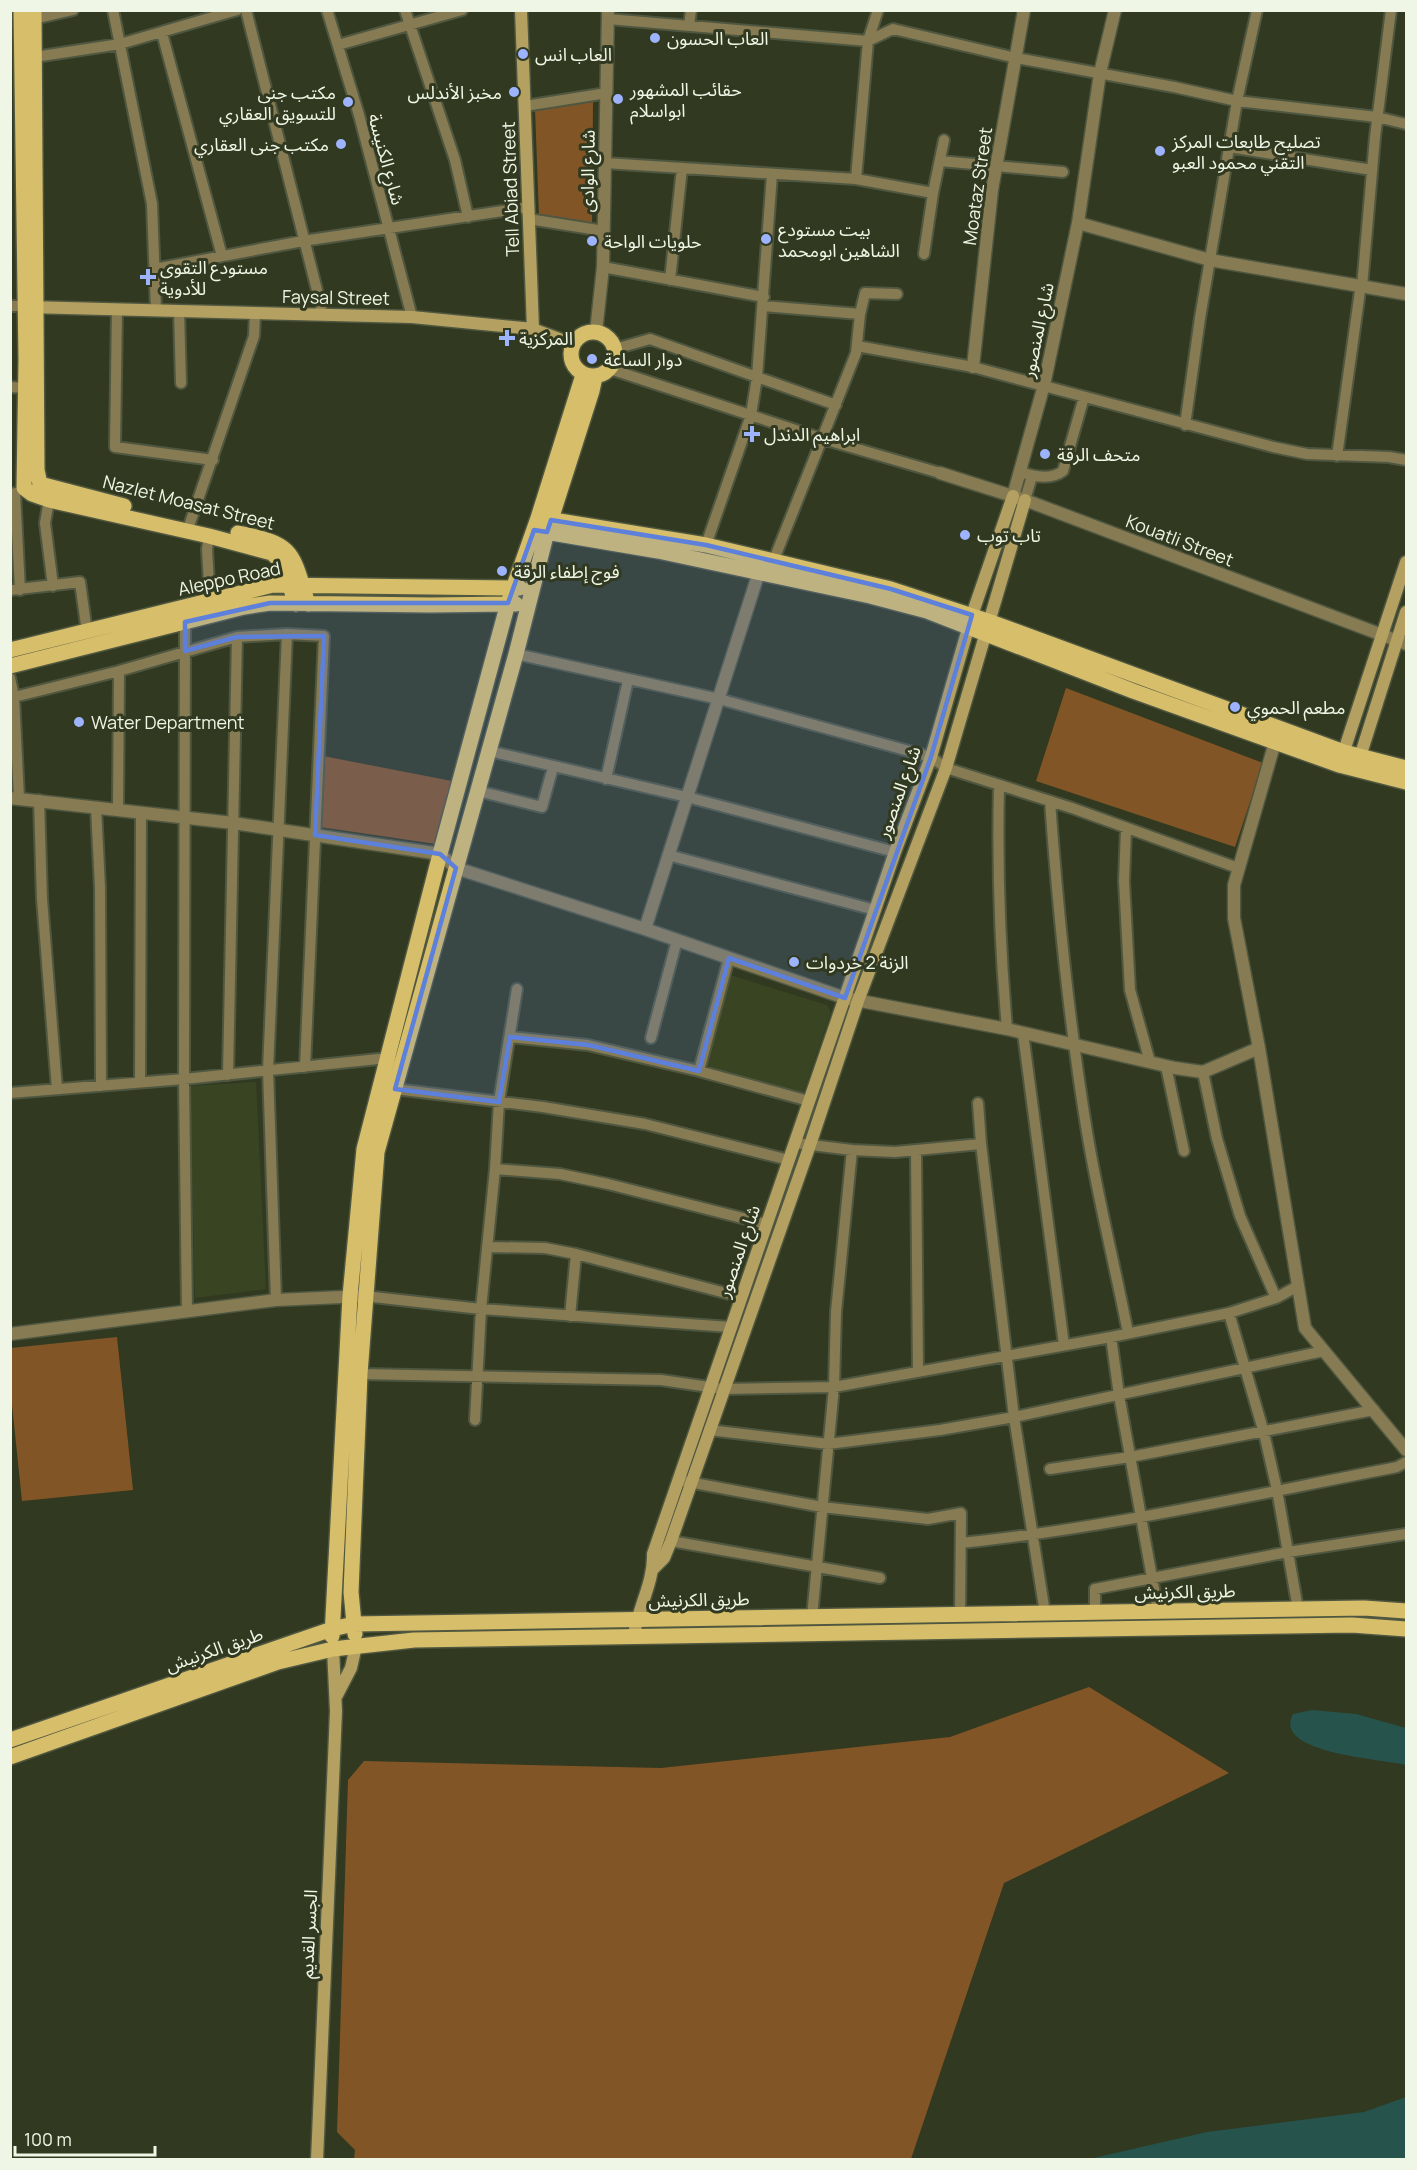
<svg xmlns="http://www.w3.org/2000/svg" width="1417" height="2170" font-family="Manrope,'Noto Sans Arabic',sans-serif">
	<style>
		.built { fill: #394423 }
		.green { fill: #825527 }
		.water { fill: #26534c }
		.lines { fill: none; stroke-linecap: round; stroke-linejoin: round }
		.minor-casing { stroke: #505740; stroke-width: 14 }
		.tertiary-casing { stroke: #505740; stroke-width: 15 }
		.secondary-casing { stroke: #505740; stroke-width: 15 }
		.primary-casing { stroke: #505740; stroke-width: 18 }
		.minor { stroke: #867b53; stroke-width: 10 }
		.tertiary { stroke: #867b53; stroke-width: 12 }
		.secondary { stroke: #b4a161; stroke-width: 12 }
		.primary { stroke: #d7be6a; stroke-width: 15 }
		.marked { fill: #5c80dc; fill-opacity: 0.2; stroke: #5c80dc; stroke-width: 4.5; stroke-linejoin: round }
		.poi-dot { fill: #9eb3fd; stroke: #313920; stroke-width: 2 }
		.labels { text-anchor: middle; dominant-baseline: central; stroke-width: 6; stroke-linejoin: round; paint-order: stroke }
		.poi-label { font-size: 18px; fill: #f0f6e6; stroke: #313920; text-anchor: start }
		.street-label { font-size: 18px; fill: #f0f6e6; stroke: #313920 }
	</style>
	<rect width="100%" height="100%" fill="#313920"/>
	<path class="built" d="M 730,975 L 827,1005 L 831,1012 L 803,1094 L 706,1066 Z
		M 256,1082 L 266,1289 L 195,1298 L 190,1086 Z"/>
	<path class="green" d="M 593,101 L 592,224 L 539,216 L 535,109 Z
		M 1066,688 L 1263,763 L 1235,847 L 1036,781 Z
		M 323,756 L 452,781 L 436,844 L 320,827 Z
		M 117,1337 L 133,1490 L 22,1501 L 11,1395 L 11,1348 Z
		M 1089,1687 L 1229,1773 L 1004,1883 L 911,2159 L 354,2159 L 355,2150 L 337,2132 L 348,1780 L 364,1761 L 661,1768 L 950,1737 Z"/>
	<path class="water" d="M 1312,1710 L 1356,1714 L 1406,1728 L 1406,1765 C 1385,1759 1271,1754 1293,1714 Z
		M 1406,2097 L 1406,2159 L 1089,2159 L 1207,2132 L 1364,2112 Z"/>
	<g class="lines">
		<defs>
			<path id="minor" d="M 113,10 L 152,204 L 156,310
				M 246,10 L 321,306 L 320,315
				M 327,10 L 359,115 L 412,317
				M 405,10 L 455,160 L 468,217
				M 34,19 L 73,10
				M 608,19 L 868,41 L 893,29 L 1016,58 L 1174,87 L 1237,101 L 1377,117 L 1406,124
				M 689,26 L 691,10
				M 162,33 L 222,256
				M 338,45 L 462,10
				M 28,58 L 120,44 L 237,10
				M 525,106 L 607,93
				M 1229,147 L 1372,170
				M 940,161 L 1063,172
				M 605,163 L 856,179 L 933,193
				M 856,179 L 868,41 L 878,10
				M 529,219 L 604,231
				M 924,254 L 933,193 L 944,140
				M 603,267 L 764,297
				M 154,269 L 303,241 L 529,207
				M 670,280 L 682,168
				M 10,306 L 24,306
				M 763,306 L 860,314 L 865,293 L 897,294
				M 117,309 L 115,447 L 213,460
				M 179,311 L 181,383
				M 857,346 L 973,367 L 1273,447 L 1307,454 L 1389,457 L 1406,460
				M 615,349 L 650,339 L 836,405
				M 610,369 L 823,439 L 940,473
				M 10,387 L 25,388
				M 1185,425 L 1200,318 L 1237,101 L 1257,10
				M 1337,456 L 1360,291 L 1362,287 L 1375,137 L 1391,10
				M 1021,472 C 1035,477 1051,480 1063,471 L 1084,397
				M 15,493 L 20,590
				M 49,500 L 45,523 L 53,586
				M 1025,500 L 1032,476
				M 190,523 L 254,336 L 255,314
				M 209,536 L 207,549 L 210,601
				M 706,545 L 751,415 L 757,377 L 772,174
				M 773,562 L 856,353 L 860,314
				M 10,590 L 80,582 L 87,632
				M 185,622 L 184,1079 L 187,1311
				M 516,654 L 719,699 L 931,757 L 946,768 L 1072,808 L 1238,868
				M 10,678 L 14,697 L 19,798
				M 14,697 L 119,671 L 237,637 L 287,634 L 324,636 L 305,1067
				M 489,751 L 687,797 L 895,852
				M 606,779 L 628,680
				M 999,786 C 997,867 1000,948 1007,1029
				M 478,791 L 542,807 L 553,767
				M 39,800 L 42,899 L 57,1089
				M 1050,801 C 1058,912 1069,1022 1087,1132 C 1098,1199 1115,1266 1128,1333
				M 96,807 L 100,888 L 101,1086
				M 118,810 L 119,671
				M 1126,829 L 1124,881 L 1130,990 L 1150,1062
				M 668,855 L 875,910
				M 1023,1033 L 1064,1345
				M 510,1037 L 588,1045 L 699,1071 L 809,1101
				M 651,1038 L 677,940
				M 1166,1066 L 1184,1151
				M 699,1071 L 729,958
				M 1203,1072 L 1217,1139 L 1240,1216 L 1276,1298
				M 228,1075 L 237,637
				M 140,1082 L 141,814
				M 395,1089 L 543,1107 L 645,1124 L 789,1160
				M 10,1093 L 184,1079 L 388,1058 L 393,1062
				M 978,1103 L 981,1144 L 1014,1417 L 1045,1613
				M 795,1143 L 852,1150 L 895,1152 L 981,1144
				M 916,1150 L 918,1372
				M 495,1169 L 560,1174 L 608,1184 L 766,1224
				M 487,1247 L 545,1248 L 576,1254 L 741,1297
				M 364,1296 L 481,1309 L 730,1327
				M 276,1300 L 268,1070 L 287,634
				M 1229,1313 L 1264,1433 L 1277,1490 L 1298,1609
				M 570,1316 L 576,1254
				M 1111,1337 L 1119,1395 L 1158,1611
				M 360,1374 L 661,1380 L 723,1389 L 834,1387 L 1111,1337 L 1229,1313 L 1276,1298 L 1298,1286
				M 475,1420 L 481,1309 L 495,1169 L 499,1102 L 517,989
				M 709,1430 L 828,1444 L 940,1430 L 1014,1417 L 1324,1351
				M 1050,1469 L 1130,1457 L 1374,1410
				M 678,1480 L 822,1507 L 928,1519 L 961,1513 L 960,1614
				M 671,1541 L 880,1578
				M 961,1543 C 1108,1528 1252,1495 1397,1467 L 1406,1462
				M 1095,1612 L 1095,1589 L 1288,1552 L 1406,1534
				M 812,1617 L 834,1387 L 836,1312 L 852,1150"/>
			<path id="tertiary" d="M 1078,223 L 1210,260 L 1406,294
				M 596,332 L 603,267 L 608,10
				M 973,367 L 992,190 L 1024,10
				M 940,473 L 1025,500 L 1406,644
				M 1013,496 L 1044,385 L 1078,223 L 1100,73 L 1115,10
				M 1275,742 L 1234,885 L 1234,918 L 1259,1048 L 1305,1328 L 1406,1450
				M 10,798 L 233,823 L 440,854 L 456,868 L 645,929 L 845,998 L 1007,1029 L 1175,1068 L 1203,1072 L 1259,1048
				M 645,929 L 759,572
				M 10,1334 L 276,1300 L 364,1296"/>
			<path id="secondary" d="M 521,10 L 533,329
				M 28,307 L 412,317 L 533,329 L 573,344
				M 1341,760 L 1406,562
				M 1358,763 L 1406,612
				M 653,1569 L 664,1558 L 671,1541 L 810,1145 L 858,1001 L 946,768 L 1025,500
				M 634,1635 C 638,1608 654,1582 653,1554 L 895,852 L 931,757 L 972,615 L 1013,496
				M 337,1695 L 351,1668 L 356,1646
				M 317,2160 L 336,1711 L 333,1649"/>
			<path id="primary" d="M 21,10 L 26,360 L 24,488 L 32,494 L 49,500 L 209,536 L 272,553 L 282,563 L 296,604
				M 34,10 L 37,470 L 40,484 L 124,506
				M571 354a22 22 0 1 1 44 0a22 22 0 1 1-44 0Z
				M 541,518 L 706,545 L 891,589 L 988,621 L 1344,752 L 1406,768
				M 540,531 L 658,551 L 870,596 L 927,611 L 1133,691 L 1339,765 L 1406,782
				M 238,533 C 294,544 292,551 308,604
				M 10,650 L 273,585 L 520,588
				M 10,666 L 244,607 L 270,603 L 430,605 L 516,604
				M 355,1634 L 351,1592 L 360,1374 L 377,1152 L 516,654 L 547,532 L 592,391 L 595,377
				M 332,1636 L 350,1296 L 364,1149 L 440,854 L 508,603 L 538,518 L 583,375
				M 10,1740 L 332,1629 L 354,1624 L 1364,1608 L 1406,1611
				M 10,1757 L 278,1662 L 333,1649 L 414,1640 L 1352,1625 L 1406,1629"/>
		</defs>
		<use href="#minor" class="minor-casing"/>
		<use href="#tertiary" class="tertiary-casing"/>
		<use href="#secondary" class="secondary-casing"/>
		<use href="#primary" class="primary-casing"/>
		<use href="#minor" class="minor"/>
		<use href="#tertiary" class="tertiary"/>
		<use href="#secondary" class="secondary"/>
		<use href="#primary" class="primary"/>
	</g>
	<path class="marked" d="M 551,520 L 706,545 L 891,589 L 972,615 L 931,757 L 845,998 L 729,958 L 699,1071 L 588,1045 L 510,1037 L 499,1102 L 395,1089 L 456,868 L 440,854 L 315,835 L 324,636 L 237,637 L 185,651 L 185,622 L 270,603 L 508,603 L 534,530 L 547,532 Z"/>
	<g class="poi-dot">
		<circle cx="655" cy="38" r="6"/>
		<circle cx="523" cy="54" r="6"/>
		<circle cx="514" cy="92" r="6"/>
		<circle cx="618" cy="99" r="6"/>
		<circle cx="348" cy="102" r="6"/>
		<circle cx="341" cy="144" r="6"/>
		<circle cx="1160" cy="151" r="6"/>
		<circle cx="766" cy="239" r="6"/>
		<circle cx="592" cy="241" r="6"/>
		<path d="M145 268h6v6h6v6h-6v6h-6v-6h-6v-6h6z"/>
		<path d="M504 329h6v6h6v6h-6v6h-6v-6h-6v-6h6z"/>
		<circle cx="592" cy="359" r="6"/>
		<path d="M749 425h6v6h6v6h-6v6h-6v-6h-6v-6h6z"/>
		<circle cx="1045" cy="454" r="6"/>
		<circle cx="965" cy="535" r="6"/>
		<circle cx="502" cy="571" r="6"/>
		<circle cx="1235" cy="707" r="6"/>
		<circle cx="79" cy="722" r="6"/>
		<circle cx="794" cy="962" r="6"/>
	</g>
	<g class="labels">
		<g class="poi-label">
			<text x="667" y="38">العاب الحسون</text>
			<text x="535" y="54">العاب انس</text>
			<text x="630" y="89">حقائب المشهور<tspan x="630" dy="21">ابواسلام</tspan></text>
			<text x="336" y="92" text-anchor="end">مكتب جنى<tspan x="336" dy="21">للتسويق العقاري</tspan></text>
			<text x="502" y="92" text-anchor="end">مخبز الأندلس</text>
			<text x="1172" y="141">تصليح طابعات المركز<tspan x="1172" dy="21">التقني محمود العبو</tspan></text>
			<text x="329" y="144" text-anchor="end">مكتب جنى العقاري</text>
			<text x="778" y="229">بيت مستودع<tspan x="778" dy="21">الشاهين ابومحمد</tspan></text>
			<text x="604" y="241">حلويات الواحة</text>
			<text x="160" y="267">مستودع التقوى<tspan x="160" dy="21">للأدوية</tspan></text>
			<text x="519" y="338">المركزية</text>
			<text x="604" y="359">دوار الساعة</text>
			<text x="764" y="434">ابراهيم الدندل</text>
			<text x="1057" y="454">متحف الرقة</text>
			<text x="977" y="535">تاب توب</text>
			<text x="514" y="571">فوج إطفاء الرقة</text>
			<text x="1247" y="707">مطعم الحموي</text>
			<text x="91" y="722">Water Department</text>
			<text x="806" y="962">الزنة 2 خردوات</text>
		</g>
		<g class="street-label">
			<text transform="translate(387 159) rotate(75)">شارع الكنيسة</text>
			<text transform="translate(587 171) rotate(-89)">شارع الوادى</text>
			<text transform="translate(977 186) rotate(-82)">Moataz Street</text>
			<text transform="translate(510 189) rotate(-92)">Tell Abiad Street</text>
			<text transform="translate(336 297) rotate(1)">Faysal Street</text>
			<text transform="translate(1037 330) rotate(-78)">شارع المنصور</text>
			<text transform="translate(189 502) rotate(14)">Nazlet Moasat Street</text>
			<text transform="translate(1180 540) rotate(21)">Kouatli Street</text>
			<text transform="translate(229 578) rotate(-12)">Aleppo Road</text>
			<text transform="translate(898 792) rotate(-70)">شارع المنصور</text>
			<text transform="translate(738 1251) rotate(-71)">شارع المنصور</text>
			<text transform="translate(1185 1591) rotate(-1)">طريق الكرنيش</text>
			<text transform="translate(699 1599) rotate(-1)">طريق الكرنيش</text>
			<text transform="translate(214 1649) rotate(-19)">طريق الكرنيش</text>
			<text transform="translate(308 1934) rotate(-87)">الجسر القديم</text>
		</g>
	</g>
	<rect width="1417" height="2170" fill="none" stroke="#f0f6e6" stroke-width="24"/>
	<path d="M15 2146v9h140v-9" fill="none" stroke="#f0f6e6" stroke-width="3"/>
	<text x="24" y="2146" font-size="18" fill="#f0f6e6" stroke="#313920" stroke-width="4.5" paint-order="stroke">100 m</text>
</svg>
